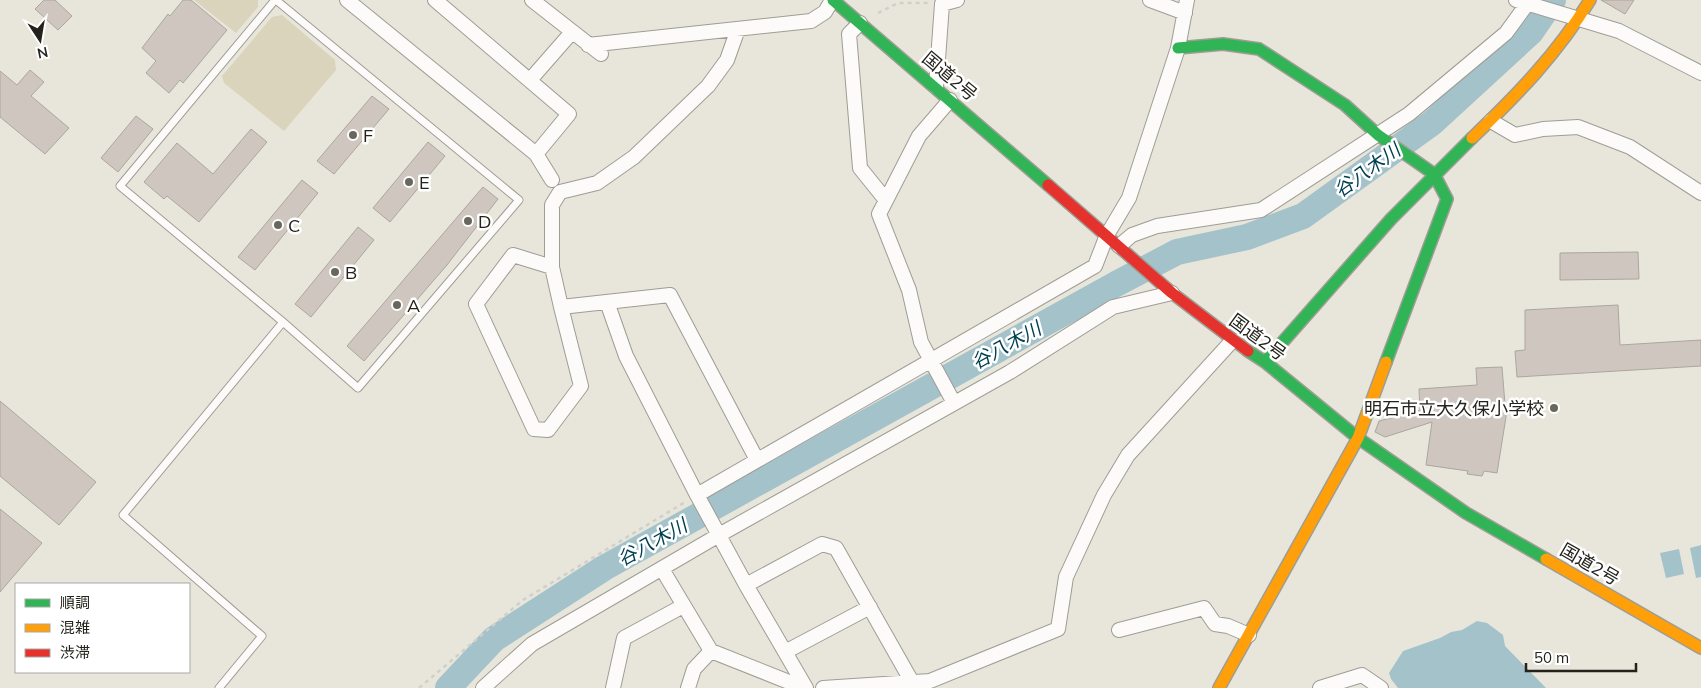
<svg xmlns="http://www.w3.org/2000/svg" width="1701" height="688" font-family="Mulish,'Noto Sans JP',sans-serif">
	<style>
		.green { fill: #d9d4bb }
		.water { fill: #a4c2ca }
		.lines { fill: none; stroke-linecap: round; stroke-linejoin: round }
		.river { stroke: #a4c2ca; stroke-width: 26 }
		.building { fill: #cfc6bf; stroke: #aaa6a0 }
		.lane-casing { stroke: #9e9d95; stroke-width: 9 }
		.street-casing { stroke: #9e9d95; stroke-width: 16 }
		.fast-casing { stroke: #9e9d95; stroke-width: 14 }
		.slow-casing { stroke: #9e9d95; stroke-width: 14 }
		.jam-casing { stroke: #9e9d95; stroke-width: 14 }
		.path { stroke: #cfcfcc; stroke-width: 2.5; stroke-dasharray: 4 4; stroke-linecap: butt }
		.lane { stroke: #fcfbfa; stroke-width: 7 }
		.street { stroke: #fcfbfa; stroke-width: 14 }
		.fast { stroke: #30b455; stroke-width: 11 }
		.slow { stroke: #ff9f0a; stroke-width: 11 }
		.jam { stroke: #e5322d; stroke-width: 11 }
		.poi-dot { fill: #68675e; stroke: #fff; stroke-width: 2 }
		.labels { text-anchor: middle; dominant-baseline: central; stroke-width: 5; stroke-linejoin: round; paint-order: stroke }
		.street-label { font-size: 18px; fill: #23221b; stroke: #fff }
		.poi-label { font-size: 18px; fill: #23221b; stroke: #fff; text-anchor: start }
		.water-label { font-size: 19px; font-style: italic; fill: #004052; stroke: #fff }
	</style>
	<rect width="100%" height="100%" fill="#e8e6db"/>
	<path class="green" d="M 194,0 L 258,0 L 258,7 L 236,33 Z
		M 282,15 L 335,60 L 336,70 L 284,131 L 224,83 L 222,76 L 272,17 Z"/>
	<path class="water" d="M 1701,545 L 1701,577 L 1696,578 L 1690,548 Z
		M 1679,549 L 1684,574 L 1666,578 L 1660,553 Z
		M 1477,621 L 1487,623 L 1503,635 L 1505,646 L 1546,688 L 1398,688 L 1391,679 L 1389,673 L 1403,651 L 1440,638 L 1451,632 L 1462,630 Z"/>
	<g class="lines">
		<path class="river" d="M 448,688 L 494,639 L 604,568 L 1116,284 L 1177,252 L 1247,237 L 1303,216 L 1432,123 L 1531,32 L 1553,0"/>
	</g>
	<path class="building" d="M 44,0 L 55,0 L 72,16 L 58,30 L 35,9 Z
		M 183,0 L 191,0 L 227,30 L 183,83 L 180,80 L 169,93 L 146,73 L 156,61 L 142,48 L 168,14 L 170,16 Z
		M 1601,0 L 1634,0 L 1625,14 Z
		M 30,70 L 44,82 L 31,96 L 69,128 L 45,154 L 0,117 L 0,71 L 17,85 Z
		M 372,96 L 389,109 L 334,174 L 317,161 Z
		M 136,116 L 153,129 L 118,172 L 101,158 Z
		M 251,129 L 267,142 L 199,222 L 167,196 L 164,199 L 144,182 L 177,143 L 213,174 Z
		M 428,142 L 445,156 L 390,222 L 373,208 Z
		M 302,180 L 318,193 L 255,270 L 238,257 Z
		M 483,187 L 498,199 L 447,265 L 364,361 L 347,346 Z
		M 358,227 L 374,240 L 311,317 L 295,304 Z
		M 1638,252 L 1639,279 L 1560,280 L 1560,253 Z
		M 1618,305 L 1620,345 L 1701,340 L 1701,366 L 1517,377 L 1515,351 L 1525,350 L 1525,310 Z
		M 1502,367 L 1506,417 L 1497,473 L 1484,471 L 1482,476 L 1467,474 L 1468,471 L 1426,465 L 1432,422 L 1385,437 L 1375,432 L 1379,421 L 1395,417 L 1391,405 L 1420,411 L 1419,389 L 1477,385 L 1476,368 Z
		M 0,401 L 96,482 L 59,525 L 0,476 Z
		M 0,509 L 42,543 L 0,592 Z"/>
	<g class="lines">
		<defs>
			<path id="lane" d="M 276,0 L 519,200 L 358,388 L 283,322
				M 219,688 L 262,636 L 123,515 L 283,322 L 120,186 L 275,0"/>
			<path id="street" d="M 347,0 L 536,154 L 552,180
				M 435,0 L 569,114 L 536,154
				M 532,0 L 601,54
				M 1150,0 L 1185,13
				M 1516,0 L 1619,31 L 1701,73
				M 860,23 L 849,34 L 860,168 L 885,199
				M 738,29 L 727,60 L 708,86 L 634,157 L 597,183 L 560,192 L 552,205 L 552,267 L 561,307 L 670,295 L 757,460
				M 588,45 L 811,21 L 825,12 L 832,0
				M 530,80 L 572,32
				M 936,87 L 942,4 L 957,0
				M 950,100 L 919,136 L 879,214 L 909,290 L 921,342 L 954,403
				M 1491,121 L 1515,135 L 1543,129 L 1578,127 L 1630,147 L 1701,193
				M 1119,246 L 1132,235 L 1157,226 L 1261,210 L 1409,114 L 1506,33 L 1530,0
				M 552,267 L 513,255 L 476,304 L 534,429 L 548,430 L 581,386 L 561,307
				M 607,302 L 626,356 L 697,495 L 746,585 L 806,688
				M 697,495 L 1095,266 L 1107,235 L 1129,198 L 1178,48 L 1187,0
				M 662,569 L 711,651 L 804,688
				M 746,585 L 822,544 L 836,548 L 912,682
				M 1119,630 L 1204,608 L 1215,624 L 1228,626 L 1249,635
				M 785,652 L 870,607
				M 483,688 L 532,644 L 719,535 L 1010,372 L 1113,307 L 1172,293
				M 613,688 L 624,638 L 683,606
				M 688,688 L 694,669 L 711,651
				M 823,688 L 930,681 L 1058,629 L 1066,577 L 1104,495 L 1128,455 L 1232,341
				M 1320,688 L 1362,675 L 1381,688"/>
			<path id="fast" d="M 833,0 L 1048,185
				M 1178,48 L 1223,44 L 1259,49 L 1345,105 L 1378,135 L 1434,174 L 1447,199 L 1386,362
				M 1248,351 L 1265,362 L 1358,438 L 1466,513 L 1546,559
				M 1265,362 L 1391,219 L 1472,138"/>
			<path id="slow" d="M 1472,138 C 1517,95 1558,53 1590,0
				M 1546,559 L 1701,648
				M 1219,688 L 1358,438 L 1386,362"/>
			<path id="jam" d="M 1048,185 L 1172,293 L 1248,351"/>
		</defs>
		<use href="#lane" class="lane-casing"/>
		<use href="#street" class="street-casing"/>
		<use href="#fast" class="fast-casing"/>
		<use href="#slow" class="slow-casing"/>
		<use href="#jam" class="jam-casing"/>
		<path class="path" d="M 878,13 L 898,3 L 928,3
			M 419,688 L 523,600 L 685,502"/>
		<use href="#lane" class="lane"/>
		<use href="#street" class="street"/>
		<use href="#fast" class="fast"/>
		<use href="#slow" class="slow"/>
		<use href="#jam" class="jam"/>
	</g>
	<g class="poi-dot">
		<circle cx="353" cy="135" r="5"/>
		<circle cx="409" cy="182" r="5"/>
		<circle cx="468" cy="221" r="5"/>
		<circle cx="278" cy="225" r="5"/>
		<circle cx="335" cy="272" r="5"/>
		<circle cx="397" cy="305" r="5"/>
		<circle cx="1554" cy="408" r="5"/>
	</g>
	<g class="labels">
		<g class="street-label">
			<text transform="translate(950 76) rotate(40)">国道2号</text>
			<text transform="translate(1258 337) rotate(36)">国道2号</text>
			<text transform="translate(1590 564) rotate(30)">国道2号</text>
		</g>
		<g class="poi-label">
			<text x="363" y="135">F</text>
			<text x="419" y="182">E</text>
			<text x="478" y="221">D</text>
			<text x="288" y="225">C</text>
			<text x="345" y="272">B</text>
			<text x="407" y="305">A</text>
			<text x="1544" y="408" text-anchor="end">明石市立大久保小学校</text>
		</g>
		<g class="water-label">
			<text transform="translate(1367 170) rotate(-36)">谷八木川</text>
			<text transform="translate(1006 345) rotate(-29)">谷八木川</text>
			<text transform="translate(652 542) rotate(-29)">谷八木川</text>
		</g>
	</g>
	<rect x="15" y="583" width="175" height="90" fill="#ffffff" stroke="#a7a7a4"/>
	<rect x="25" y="599" width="25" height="8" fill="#30b455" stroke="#a7a7a4"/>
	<text x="60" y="608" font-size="15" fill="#23221b">順調</text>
	<rect x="25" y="624" width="25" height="8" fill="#ff9f0a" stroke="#a7a7a4"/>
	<text x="60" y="633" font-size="15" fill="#23221b">混雑</text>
	<rect x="25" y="649" width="25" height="8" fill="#e5322d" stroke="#a7a7a4"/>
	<text x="60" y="658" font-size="15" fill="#23221b">渋滞</text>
	<g transform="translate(40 40) rotate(168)" stroke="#ffffff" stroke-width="4" paint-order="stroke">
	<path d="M0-4L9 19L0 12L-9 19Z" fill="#23221b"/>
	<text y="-8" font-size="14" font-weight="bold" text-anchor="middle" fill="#23221b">N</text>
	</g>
	<path d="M1526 663v8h110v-8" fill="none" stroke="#23221b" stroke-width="2.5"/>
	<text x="1534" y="663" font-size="15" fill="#23221b" stroke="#ffffff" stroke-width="4" paint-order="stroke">50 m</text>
</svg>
